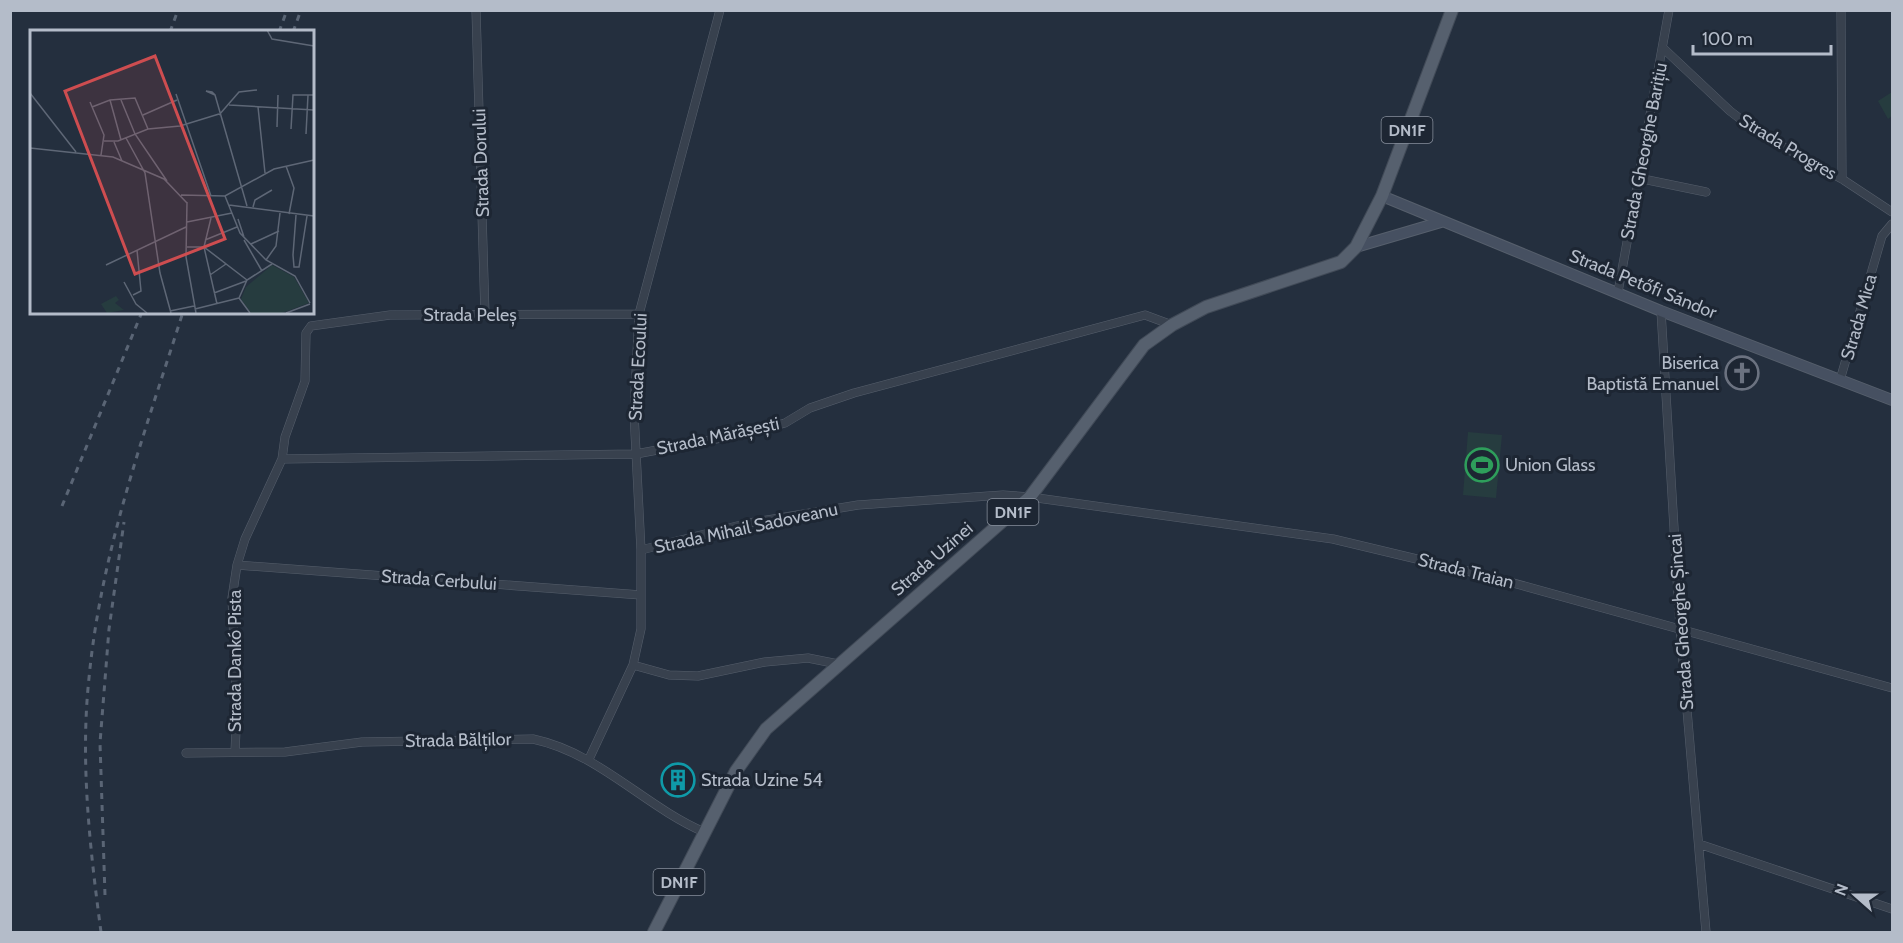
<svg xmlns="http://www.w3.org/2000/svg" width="1903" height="943" font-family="Cabin,sans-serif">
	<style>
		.park { fill: #263c3f }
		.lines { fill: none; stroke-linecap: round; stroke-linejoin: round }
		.minor-casing { stroke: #565f6c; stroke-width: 9 }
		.secondary-casing { stroke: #565f6c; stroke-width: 12 }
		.primary-casing { stroke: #414a57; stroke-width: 14 }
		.minor { stroke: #38414e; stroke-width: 8 }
		.secondary { stroke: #465061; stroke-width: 10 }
		.primary { stroke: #56606e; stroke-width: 12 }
		.rail { stroke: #5a6575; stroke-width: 3; stroke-dasharray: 6 6; stroke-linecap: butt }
		.labels { text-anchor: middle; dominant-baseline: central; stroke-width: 6; stroke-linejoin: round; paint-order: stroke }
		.shield { fill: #1d2633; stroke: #878f9c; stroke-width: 1.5 }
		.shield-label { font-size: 16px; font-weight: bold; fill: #b4bcc9 }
		.street-label { font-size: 18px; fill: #b4bcc9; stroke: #1d2633 }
		.poi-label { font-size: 18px; fill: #b4bcc9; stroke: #1d2633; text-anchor: start }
		.inset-road { fill: none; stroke: #5e6776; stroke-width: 1.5 }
		.view { fill: #ce4d50; fill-opacity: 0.15; stroke: #ce4d50; stroke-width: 3 }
		.inset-edge { fill: none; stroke: #b4bcc9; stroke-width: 3 }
	</style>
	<rect width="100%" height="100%" fill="#242f3e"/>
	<path class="park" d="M 1892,92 L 1892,116 L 1888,119 L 1878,101 Z
		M 1468,432 L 1502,435 L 1496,498 L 1463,495 Z"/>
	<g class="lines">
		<defs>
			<path id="minor" d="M 476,10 L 485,315
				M 1841,10 L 1842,179
				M 1664,49 L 1730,111 L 1760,134 L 1842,179 L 1892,212
				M 1638,178 L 1706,192
				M 1618,292 L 1669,10
				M 1661,311 L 1680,628 L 1706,932
				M 1840,380 L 1882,236 L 1892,224
				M 282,459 L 636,454 L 753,432 L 785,423 L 810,408 L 854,393 L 1145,315 L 1172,325
				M 641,550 L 749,523 L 858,505 L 1003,495 L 1030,497 L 1333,539 L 1488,576 L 1892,688
				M 237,565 L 641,595
				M 633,665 L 669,675 L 698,676 L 765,662 L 808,658 L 838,664
				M 235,752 L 237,707 L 232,598 L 237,565 L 245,539 L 282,459 L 285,437 L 305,381 L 306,333 L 311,326 L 390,315 L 639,314
				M 186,753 L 285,752 L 362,742 L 533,739 C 599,753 644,806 704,832
				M 589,759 L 633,665 L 641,629 L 641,550 L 634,413 L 639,314 L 720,10
				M 1699,844 L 1892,909"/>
			<path id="secondary" d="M 1382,196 L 1661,311 L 1892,400
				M 1356,247 L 1441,222"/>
			<path id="primary" d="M 654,932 L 736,771 L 766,729 L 1030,497 L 1144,345 L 1172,325 L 1206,307 L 1341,262 L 1356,247 L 1382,196 L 1452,10"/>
		</defs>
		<use href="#minor" class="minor-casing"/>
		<use href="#secondary" class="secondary-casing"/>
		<use href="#primary" class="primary-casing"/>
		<use href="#minor" class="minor"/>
		<use href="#secondary" class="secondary"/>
		<use href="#primary" class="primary"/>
		<path class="rail" d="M 170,32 L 178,10
			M 279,32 L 287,10
			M 293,32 L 301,10
			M 62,506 L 142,312
			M 105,895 L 100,743 L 109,629 L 124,522
			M 101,932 C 90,849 80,762 89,678 C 101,551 145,432 183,312"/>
	</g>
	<defs>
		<symbol id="church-ring" viewBox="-11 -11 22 22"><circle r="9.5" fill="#1d2633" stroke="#6b7280" stroke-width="1.5"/><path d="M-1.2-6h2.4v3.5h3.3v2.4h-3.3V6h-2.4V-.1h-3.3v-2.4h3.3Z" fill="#6b7280"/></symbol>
		<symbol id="stadium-ring" viewBox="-11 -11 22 22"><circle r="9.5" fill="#1d2633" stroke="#2e9e5b" stroke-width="1.5"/><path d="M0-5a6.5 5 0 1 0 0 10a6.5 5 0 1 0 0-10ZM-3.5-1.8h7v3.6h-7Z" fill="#2e9e5b"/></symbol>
		<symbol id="building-ring" viewBox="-11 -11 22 22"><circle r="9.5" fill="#1d2633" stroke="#0f9aa8" stroke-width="1.5"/><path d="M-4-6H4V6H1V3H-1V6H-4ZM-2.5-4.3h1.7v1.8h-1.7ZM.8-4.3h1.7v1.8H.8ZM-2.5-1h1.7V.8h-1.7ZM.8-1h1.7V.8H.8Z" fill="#0f9aa8"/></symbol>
	</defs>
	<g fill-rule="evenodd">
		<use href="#church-ring" x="1723" y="354" width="38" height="38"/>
		<use href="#stadium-ring" x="1463" y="446" width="38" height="38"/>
		<use href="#building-ring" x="659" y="761" width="38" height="38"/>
	</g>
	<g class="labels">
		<g class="shield">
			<rect x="1381.5" y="117" width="51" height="26" rx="4.5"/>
			<rect x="987.5" y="499" width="51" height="26" rx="4.5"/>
			<rect x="653.5" y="869" width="51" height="26" rx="4.5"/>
		</g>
		<g class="shield-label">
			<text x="1407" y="130">DN1F</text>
			<text x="1013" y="512">DN1F</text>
			<text x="679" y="882">DN1F</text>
		</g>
		<g class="street-label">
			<text transform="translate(1788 147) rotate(31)">Strada Progres</text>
			<text transform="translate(1644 151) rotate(-79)">Strada Gheorghe Barițiu</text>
			<text transform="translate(481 163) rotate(-92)">Strada Dorului</text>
			<text transform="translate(1643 284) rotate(22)">Strada Petőfi Sándor</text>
			<text x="470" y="315">Strada Peleș</text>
			<text transform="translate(1859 317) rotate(-74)">Strada Mica</text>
			<text transform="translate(638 367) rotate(-87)">Strada Ecoului</text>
			<text transform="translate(718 436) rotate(-12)">Strada Mărășești</text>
			<text transform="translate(746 528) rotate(-12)">Strada Mihail Sadoveanu</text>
			<text transform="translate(932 559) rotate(-41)">Strada Uzinei</text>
			<text transform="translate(1466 571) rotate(14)">Strada Traian</text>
			<text transform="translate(439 580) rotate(4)">Strada Cerbului</text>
			<text transform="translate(1681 622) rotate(-94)">Strada Gheorghe Șincai</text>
			<text transform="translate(235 661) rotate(-90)">Strada Dankó Pista</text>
			<text transform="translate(458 740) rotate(-1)">Strada Bălților</text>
		</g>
		<g class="poi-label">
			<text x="1719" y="363" text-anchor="end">Biserica<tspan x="1719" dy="21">Baptistă Emanuel</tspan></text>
			<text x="1505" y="465">Union Glass</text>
			<text x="701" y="780">Strada Uzine 54</text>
		</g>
	</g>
	<g transform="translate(30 30)">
		<rect width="284" height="284" fill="#242f3e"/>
		<path d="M 242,235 L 264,247 L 279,273 L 252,283 L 221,283 L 211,269 L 216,257 ZM 86,266 L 89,270 L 85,273 L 94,280 L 77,283 L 71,274 Z" fill="#263c3f"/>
		<path class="inset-road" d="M 237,0 L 242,9 L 284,16M 0,63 L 46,122M 146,64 L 181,166M 185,65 L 176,61 L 182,62 L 185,65 L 217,176M 80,70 L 91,110M 91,70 L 105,104 L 137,151M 60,72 L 74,105 L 71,125M 199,75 L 284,80M 62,77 L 80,70 L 105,68 L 118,99M 228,77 L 235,143M 113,85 L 147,70M 189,85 L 209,62 L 227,60M 247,97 L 248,65M 261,99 L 263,65 L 284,65M 276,104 L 278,65M 96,108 L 115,143 L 130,243 L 141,283M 74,111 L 88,111 L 118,99 L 150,96 L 189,84M 84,112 L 92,131M 0,118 L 83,127 L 134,149 L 157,173M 256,136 L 264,158 L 259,184M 151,165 L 195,166 L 244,139 L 284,130M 195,166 L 210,203 L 236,230 L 265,246 L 280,273M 157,172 L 156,227 L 166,283M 199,175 L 284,186M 223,177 L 225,170 L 242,160M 266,185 L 263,225 L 264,237 L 269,237 L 277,186M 181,188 L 174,217 L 217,250M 208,189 L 214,207M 157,192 L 202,183M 175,210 L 207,197M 214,210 L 232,241M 221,214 L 249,201M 157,217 L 174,217 L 187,274M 236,230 L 246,216 L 250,183M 76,235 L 156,197M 180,245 L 196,234M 94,252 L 106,274 L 117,283M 184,263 L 216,251M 103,265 L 111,261 L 107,220M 209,268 L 217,250 L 242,234M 209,268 L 220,283M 165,279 L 209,268M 140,281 L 164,276M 256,283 L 280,274"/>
		<path class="view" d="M 125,26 L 195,209 L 105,244 L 35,61 Z"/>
		<rect width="284" height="284" class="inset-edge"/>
	</g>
	<rect width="1903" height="943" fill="none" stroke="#b4bcc9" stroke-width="24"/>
	<g transform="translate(1855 895) rotate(291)" stroke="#1d2633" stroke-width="4.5" paint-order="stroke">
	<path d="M0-4.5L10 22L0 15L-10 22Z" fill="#b4bcc9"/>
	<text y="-9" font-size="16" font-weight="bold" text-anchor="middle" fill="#b4bcc9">N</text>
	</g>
	<path d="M1693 45v9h138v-9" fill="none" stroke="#b4bcc9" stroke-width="3"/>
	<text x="1702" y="45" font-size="18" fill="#b4bcc9" stroke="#1d2633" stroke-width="4.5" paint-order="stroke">100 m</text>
</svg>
